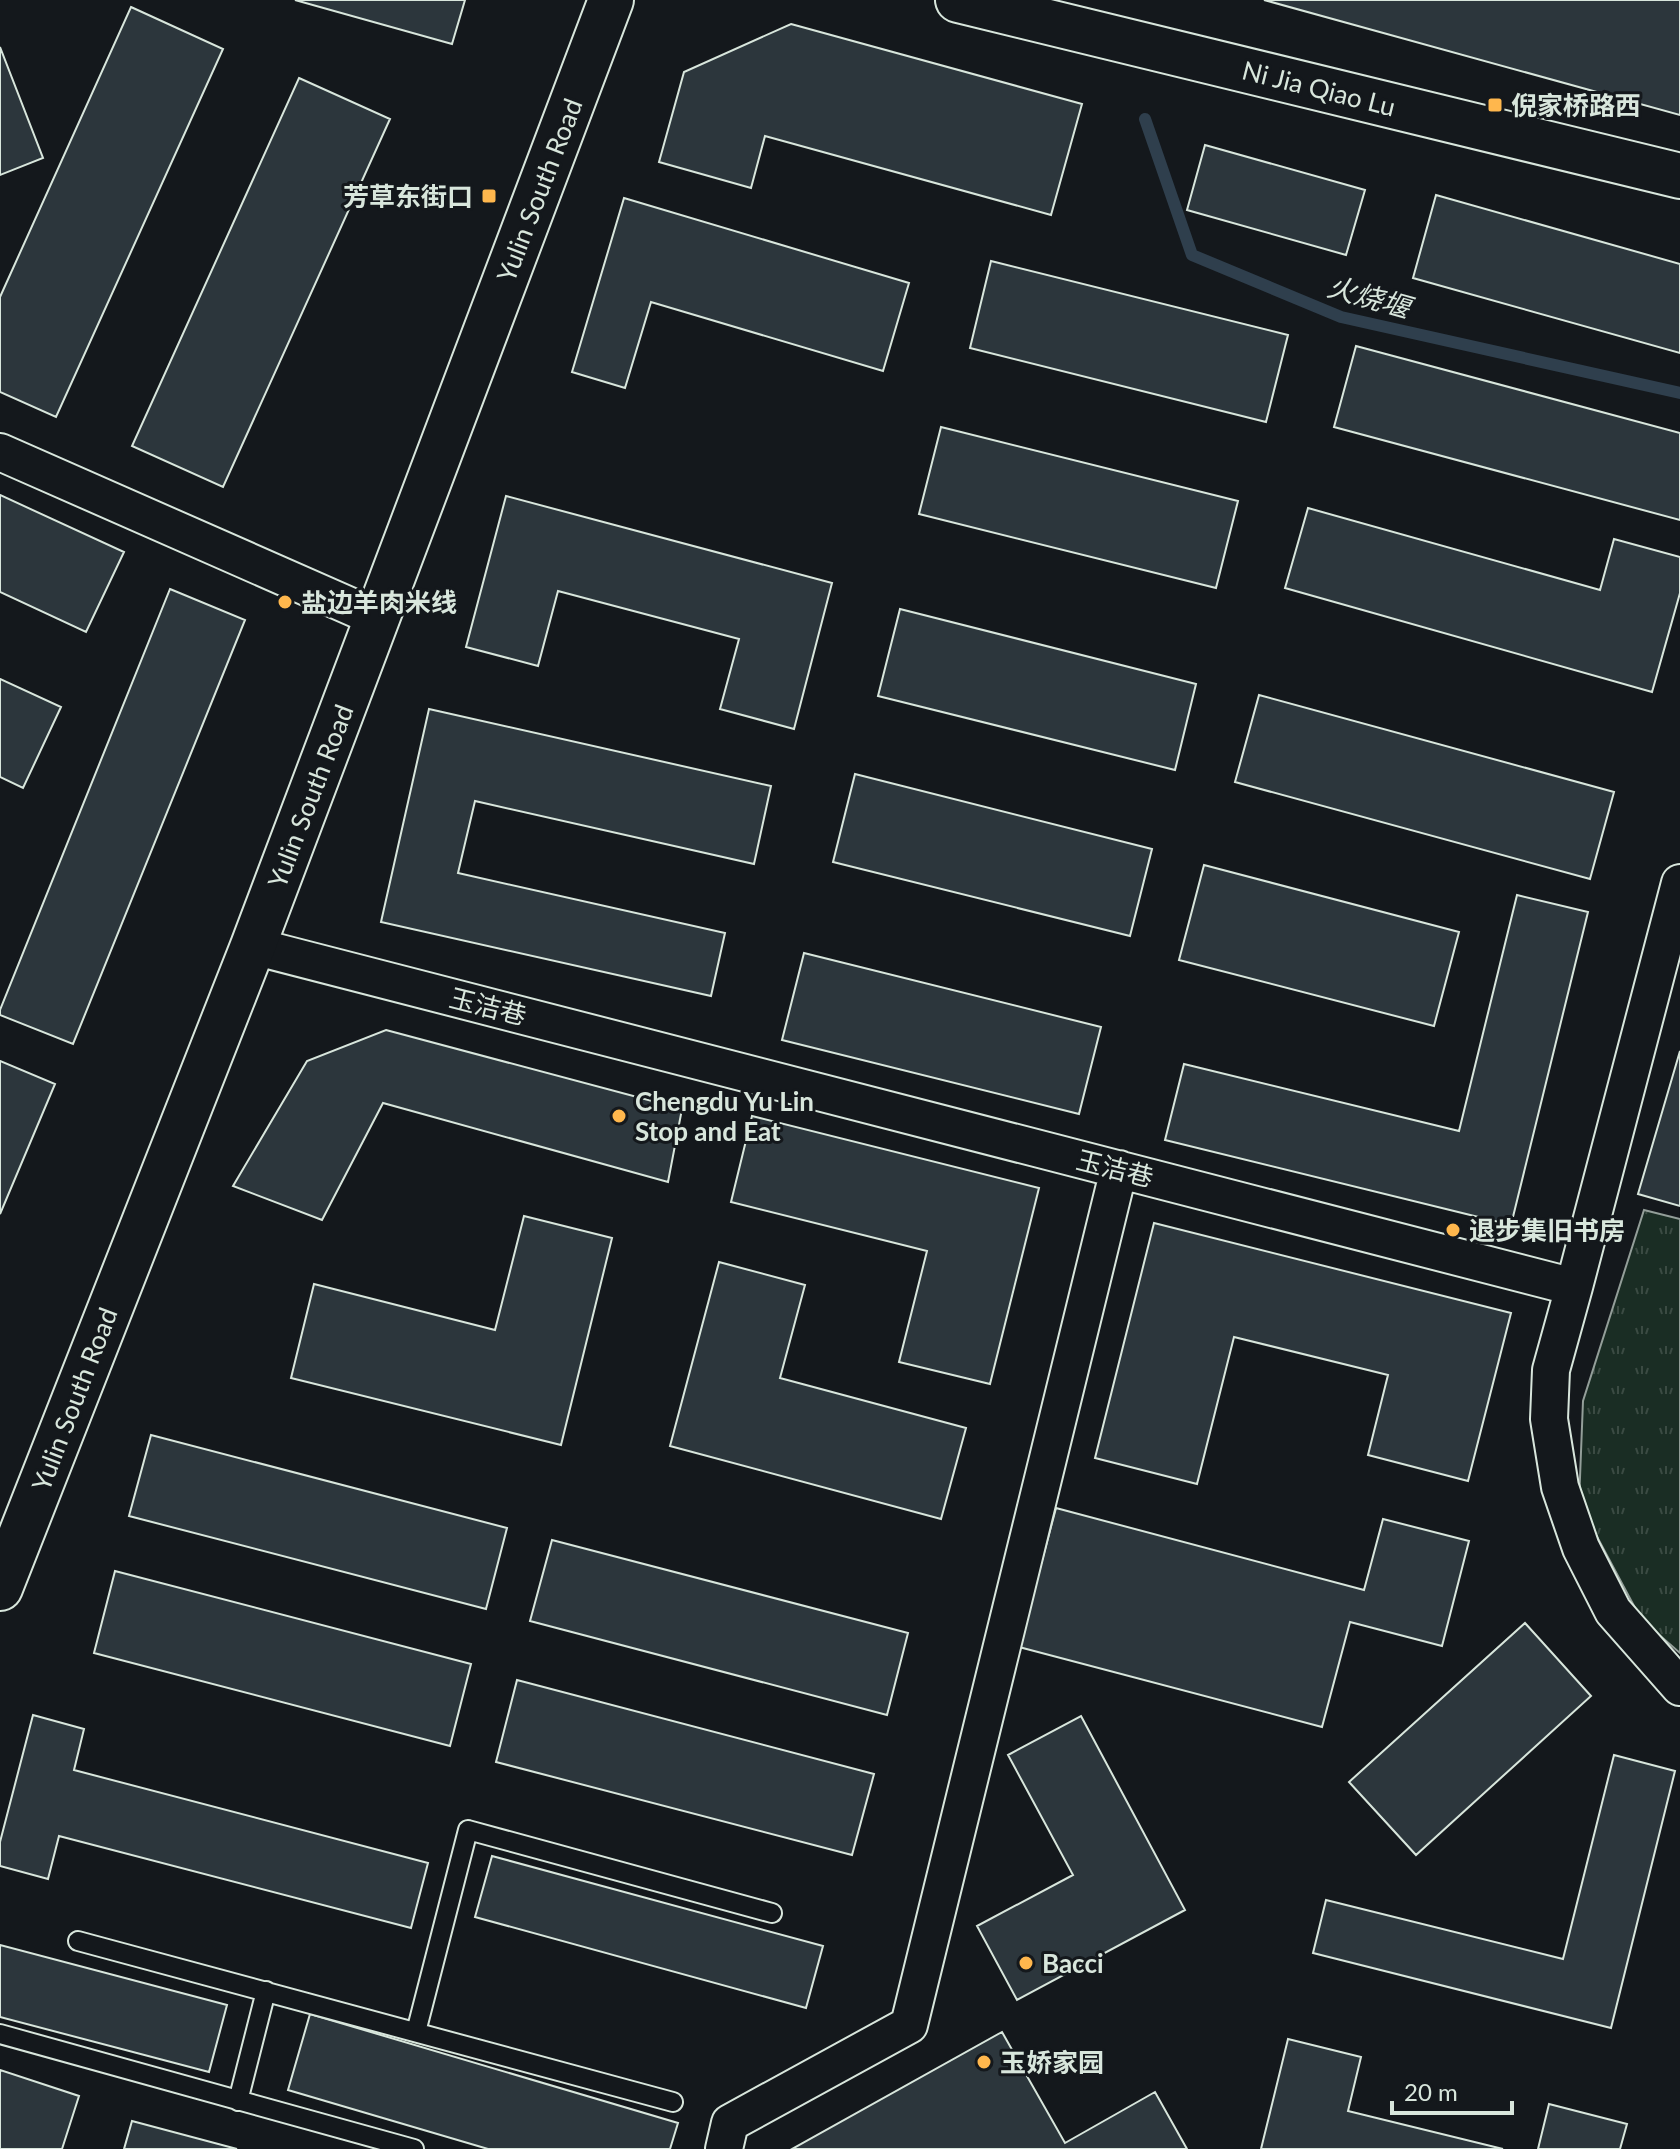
<svg xmlns="http://www.w3.org/2000/svg" width="1680" height="2149" font-family="Lato,'Noto Sans SC',sans-serif">
	<style>
		.park { fill: url(#park-tufts); stroke: #939e99; stroke-width: 2 }
		.lines { fill: none; stroke-linecap: round; stroke-linejoin: round }
		.stream { stroke: #2f3f4d; stroke-width: 12 }
		.building { fill: #2c363c; stroke: #d8e6dc; stroke-width: 2 }
		.service-casing { stroke: #d8e6dc; stroke-width: 22 }
		.minor-casing { stroke: #d8e6dc; stroke-width: 40 }
		.secondary-casing { stroke: #d8e6dc; stroke-width: 48 }
		.service { stroke: #14181c; stroke-width: 18 }
		.minor { stroke: #14181c; stroke-width: 36 }
		.secondary { stroke: #14181c; stroke-width: 44 }
		.poi-dot { fill: #ffb74d; stroke: #14181c; stroke-width: 3 }
		.labels { text-anchor: middle; dominant-baseline: central; stroke-width: 6; stroke-linejoin: round; paint-order: stroke }
		.street-label { font-size: 26px; fill: #d8e6dc; stroke: #14181c }
		.poi-label { font-size: 26px; font-weight: bold; fill: #d8e6dc; stroke: #14181c; text-anchor: start }
		.water-label { font-size: 28px; font-style: italic; fill: #d8e6dc; stroke: #14181c }
	</style>
	<defs>
		<pattern id="park-tufts" width="24" height="20" patternUnits="userSpaceOnUse" patternTransform="scale(2)"><rect width="24" height="20" fill="#1a2d24"/><path d="M3 7l-1-3M5 7V3M7 7l1-3M15 17l-1-3M17 17v-4M19 17l1-3" fill="none" stroke="#3b4b43"/></pattern>
	</defs>
	<rect width="100%" height="100%" fill="#14181c"/>
	<path class="park" d="M 1644,1210 L 1680,1219 L 1680,1653 L 1641,1619 L 1579,1503 L 1583,1401 Z"/>
	<g class="lines">
		<path class="stream" d="M 1145,119 L 1192,255 L 1341,317 L 1680,393"/>
	</g>
	<path class="building" d="M 295,0 L 465,0 L 452,44 Z
		M 1264,0 L 1680,0 L 1680,115 Z
		M 131,7 L 223,49 L 56,417 L 0,392 L 0,297 Z
		M 791,24 L 1082,104 L 1051,215 L 765,136 L 751,188 L 659,162 L 684,72 Z
		M 0,47 L 43,158 L 0,175 Z
		M 299,78 L 390,119 L 223,487 L 132,446 Z
		M 1205,145 L 1365,190 L 1346,255 L 1187,210 Z
		M 1436,195 L 1680,264 L 1680,353 L 1413,278 Z
		M 624,198 L 909,283 L 883,371 L 651,302 L 625,388 L 572,372 Z
		M 991,261 L 1288,335 L 1266,422 L 970,348 Z
		M 1356,346 L 1680,433 L 1680,520 L 1334,427 Z
		M 941,427 L 1238,501 L 1216,588 L 919,514 Z
		M 0,495 L 124,552 L 86,632 L 0,592 Z
		M 506,496 L 832,583 L 794,729 L 720,709 L 739,639 L 558,591 L 538,666 L 466,647 Z
		M 1308,508 L 1600,590 L 1614,539 L 1680,557 L 1680,593 L 1652,692 L 1285,588 Z
		M 170,589 L 245,620 L 73,1044 L 0,1015 L 0,1010 Z
		M 900,609 L 1196,684 L 1175,770 L 878,696 Z
		M 0,679 L 61,707 L 23,788 L 0,777 Z
		M 1259,695 L 1614,792 L 1590,879 L 1235,782 Z
		M 429,709 L 771,786 L 754,864 L 475,801 L 458,873 L 725,933 L 711,996 L 381,922 Z
		M 855,774 L 1152,849 L 1130,936 L 833,862 Z
		M 1204,865 L 1459,932 L 1434,1026 L 1179,960 Z
		M 1517,895 L 1588,912 L 1511,1225 L 1165,1140 L 1184,1064 L 1459,1131 Z
		M 804,953 L 1101,1027 L 1079,1114 L 782,1040 Z
		M 386,1030 L 682,1109 L 668,1182 L 383,1103 L 322,1220 L 233,1186 L 307,1061 Z
		M 1680,1051 L 1680,1206 L 1638,1194 Z
		M 0,1061 L 55,1084 L 0,1214 Z
		M 752,1116 L 1039,1188 L 990,1384 L 899,1362 L 927,1251 L 731,1202 Z
		M 524,1216 L 612,1238 L 561,1445 L 291,1378 L 314,1284 L 495,1330 Z
		M 1154,1223 L 1511,1313 L 1468,1481 L 1368,1455 L 1388,1375 L 1234,1337 L 1197,1484 L 1095,1458 Z
		M 719,1262 L 805,1285 L 780,1378 L 966,1428 L 941,1519 L 670,1446 Z
		M 151,1435 L 507,1528 L 486,1609 L 129,1516 Z
		M 1056,1508 L 1364,1590 L 1383,1519 L 1469,1541 L 1442,1646 L 1350,1622 L 1322,1727 L 1019,1647 Z
		M 552,1540 L 908,1633 L 887,1715 L 530,1621 Z
		M 115,1571 L 471,1664 L 450,1746 L 94,1653 Z
		M 1525,1623 L 1591,1696 L 1416,1855 L 1349,1782 Z
		M 517,1680 L 874,1774 L 852,1855 L 496,1762 Z
		M 33,1715 L 84,1729 L 74,1770 L 428,1863 L 411,1928 L 59,1836 L 48,1879 L 0,1866 L 0,1842 Z
		M 1081,1716 L 1185,1910 L 1017,2000 L 977,1926 L 1073,1875 L 1008,1755 Z
		M 1614,1755 L 1675,1771 L 1611,2028 L 1313,1953 L 1326,1900 L 1563,1959 Z
		M 492,1856 L 823,1946 L 806,2008 L 475,1917 Z
		M 0,1945 L 227,2005 L 209,2072 L 0,2017 Z
		M 310,2014 L 678,2123 L 670,2149 L 488,2149 L 288,2090 Z
		M 1002,2032 L 1065,2143 L 1155,2092 L 1187,2149 L 792,2149 Z
		M 1288,2039 L 1361,2057 L 1348,2111 L 1503,2149 L 1261,2149 Z
		M 0,2070 L 79,2096 L 62,2149 L 0,2149 Z
		M 1549,2104 L 1627,2124 L 1620,2149 L 1538,2149 Z
		M 132,2121 L 237,2149 L 124,2149 Z"/>
	<g class="lines">
		<defs>
			<path id="service" d="M 78,1941 L 673,2102
				M 416,2032 L 468,1830 L 772,1913
				M 0,2034 L 414,2149
				M 238,2101 L 266,1991"/>
			<path id="minor" d="M 0,452 L 377,618
				M 253,946 L 1574,1287 L 1680,883
				M 1574,1287 L 1551,1370 L 1549,1419 L 1560,1487 L 1581,1548 L 1613,1611 L 1680,1687
				M 724,2149 L 730,2123 L 909,2025 L 1119,1169"/>
			<path id="secondary" d="M 958,0 L 1680,176
				M 0,1588 L 253,946 L 611,0"/>
		</defs>
		<use href="#service" class="service-casing"/>
		<use href="#minor" class="minor-casing"/>
		<use href="#secondary" class="secondary-casing"/>
		<use href="#service" class="service"/>
		<use href="#minor" class="minor"/>
		<use href="#secondary" class="secondary"/>
	</g>
	<g class="poi-dot">
		<rect x="1487" y="97" width="16" height="16" rx="4"/>
		<rect x="481" y="188" width="16" height="16" rx="4"/>
		<circle cx="285" cy="602" r="8"/>
		<circle cx="619" cy="1116" r="8"/>
		<circle cx="1453" cy="1230" r="8"/>
		<circle cx="1026" cy="1963" r="8"/>
		<circle cx="984" cy="2062" r="8"/>
	</g>
	<g class="labels">
		<g class="street-label">
			<text transform="translate(1319 88) rotate(14)">Ni Jia Qiao Lu</text>
			<text transform="translate(539 190) rotate(-69)">Yulin South Road</text>
			<text transform="translate(310 796) rotate(-69)">Yulin South Road</text>
			<text transform="translate(488 1006) rotate(14)">玉洁巷</text>
			<text transform="translate(1115 1168) rotate(14)">玉洁巷</text>
			<text transform="translate(74 1399) rotate(-69)">Yulin South Road</text>
		</g>
		<g class="poi-label">
			<text x="1511" y="105">倪家桥路西</text>
			<text x="473" y="196" text-anchor="end">芳草东街口</text>
			<text x="301" y="602">盐边羊肉米线</text>
			<text x="635" y="1101">Chengdu Yu Lin<tspan x="635" dy="30">Stop and Eat</tspan></text>
			<text x="1469" y="1230">退步集旧书房</text>
			<text x="1042" y="1963">Bacci</text>
			<text x="1000" y="2062">玉娇家园</text>
		</g>
		<g class="water-label">
			<text transform="translate(1369 296) rotate(16)">火烧堰</text>
		</g>
	</g>
	<path d="M1392 2101v12h120v-12" fill="none" stroke="#d8e6dc" stroke-width="4"/>
	<text x="1404" y="2101" font-size="24" fill="#d8e6dc" stroke="#14181c" stroke-width="6" paint-order="stroke">20 m</text>
</svg>
